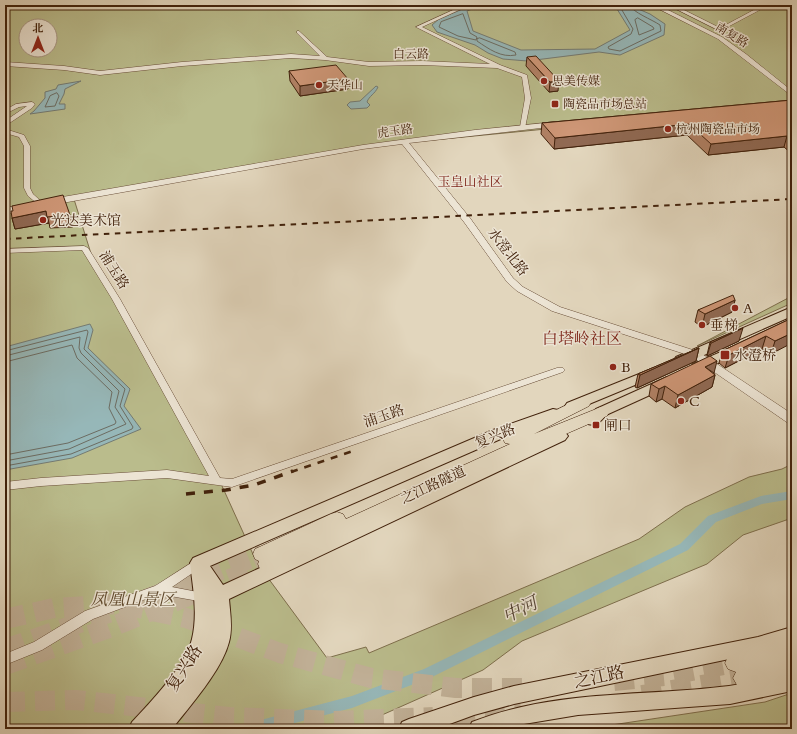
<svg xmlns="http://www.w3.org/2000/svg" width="797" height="734" font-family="Cardo,'Noto Serif SC',serif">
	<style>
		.green { fill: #babc8c; stroke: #7e6e4c; fill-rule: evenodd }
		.water { fill: #96b7b8; stroke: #747b73 }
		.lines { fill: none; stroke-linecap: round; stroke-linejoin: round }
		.shore { stroke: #6c6c62; stroke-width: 1 }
		.canal { fill: #96b7b8; fill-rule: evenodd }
		.trunk-tunnel { stroke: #c2b299; stroke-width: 20; stroke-dasharray: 20 10; stroke-linecap: butt }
		.minor-casing { stroke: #694e38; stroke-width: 1 }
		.tertiary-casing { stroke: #694e38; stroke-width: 1 }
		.primary-casing { stroke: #41210b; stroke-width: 2 }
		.trunk-casing { stroke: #41210b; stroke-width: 1 }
		.minor { fill: #ece4d4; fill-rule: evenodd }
		.tertiary { fill: #ece4d4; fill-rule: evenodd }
		.primary { fill: #e2d6bd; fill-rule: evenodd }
		.trunk { fill: #e2d6bd; fill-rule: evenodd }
		.rail-far2 { stroke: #41210b; stroke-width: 2; stroke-dasharray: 5.5 5.5; stroke-linecap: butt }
		.rail-far1 { stroke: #41210b; stroke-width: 2.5; stroke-dasharray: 7 7; stroke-linecap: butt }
		.rail { stroke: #41210b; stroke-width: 3.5; stroke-dasharray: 9 9; stroke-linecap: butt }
		.wall { fill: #b18165; stroke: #41210b }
		.shaded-wall { fill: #906953; stroke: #41210b }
		.building { fill: #ce9676; stroke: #41210b }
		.poi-dot { fill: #8f2418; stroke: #ece4d4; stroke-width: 1.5 }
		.labels { text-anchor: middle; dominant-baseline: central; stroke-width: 3; stroke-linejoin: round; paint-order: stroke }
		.far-street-label { font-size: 12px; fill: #41210b; stroke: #ece4d4 }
		.far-poi-label { font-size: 12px; fill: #41210b; stroke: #ece4d4; text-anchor: start }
		.far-quarter-label { font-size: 13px; fill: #7a1f14; stroke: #ece4d4 }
		.poi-label { font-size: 14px; fill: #41210b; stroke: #ece4d4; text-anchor: start }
		.street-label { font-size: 14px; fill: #41210b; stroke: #ece4d4 }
		.quarter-label { font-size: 16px; fill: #7a1f14; stroke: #ece4d4 }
		.near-park-label { font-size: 17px; font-style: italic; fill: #5f482b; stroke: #ece4d4 }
		.near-street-label { font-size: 17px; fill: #41210b; stroke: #ece4d4 }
		.near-water-label { font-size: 18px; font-style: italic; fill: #564636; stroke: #ece4d4 }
	</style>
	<rect width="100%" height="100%" fill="#e2d6bd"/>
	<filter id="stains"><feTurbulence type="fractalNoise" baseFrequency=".005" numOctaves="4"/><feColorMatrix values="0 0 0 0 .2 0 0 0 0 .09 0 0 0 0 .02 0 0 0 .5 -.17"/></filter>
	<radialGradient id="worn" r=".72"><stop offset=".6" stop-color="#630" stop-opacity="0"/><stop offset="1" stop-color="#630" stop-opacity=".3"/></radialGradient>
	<path class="green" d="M 5,5 L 792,5 L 792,105 L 382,145 L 73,196 L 93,260 L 217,475 L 257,563 L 327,658 L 366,647 L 369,653 L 639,539 L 685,507 L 749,477 L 782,469 L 792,464 L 792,518 L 743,535 L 707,564 L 522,641 L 483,670 L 373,719 L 380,729 L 5,729 ZM 26,26 L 50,26 L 50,50 L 26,50 Z
		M 792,296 L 792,303 L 697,346 Z
		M 792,693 L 792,729 L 585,729 L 765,702 Z"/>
	<path class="water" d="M 472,5 L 482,5 L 467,11 L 473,31 L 521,50 L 595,49 L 630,30 L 617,9 L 602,5 L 629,5 L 650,14 L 665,24 L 664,35 L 620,55 L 599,52 L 527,61 L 503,59 L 488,53 L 475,45 L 437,32 L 432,25 L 439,19 Z
		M 81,81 L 65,89 L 64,94 L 59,104 L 65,104 L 65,109 L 30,114 L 34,111 L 45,98 L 45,92 L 56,89 L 58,85 Z
		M 376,86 L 378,87 C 375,94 369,96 367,102 L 370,105 L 367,108 L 351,109 L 347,105 L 350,102 L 360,101 Z
		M 90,324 L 93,330 L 88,348 L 130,389 L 124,406 L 141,429 L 72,458 L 5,470 L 5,347 Z"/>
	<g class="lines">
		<path class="shore" d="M 619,5 L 633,29 L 631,34 L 608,47 L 609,49 L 620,51 L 661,31 L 660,25 C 651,19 634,13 629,5
			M 463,14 L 470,33 L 477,37 L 476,40 L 458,36 L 439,27 L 441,22 Z
			M 638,18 L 653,27 L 654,29 L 639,35 L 635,20 Z
			M 480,38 L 515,52 L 516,55 C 501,58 489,49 477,41 L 477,39 Z
			M 57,93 L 59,96 L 55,106 L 45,107 L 50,96 Z
			M 5,351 L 87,330 L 88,332 L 84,349 L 125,389 L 120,406 L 133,427 L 132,429 L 71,454 L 5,466
			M 5,356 L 80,337 L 79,348 L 81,353 L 119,391 L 115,407 L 126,424 L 69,449 L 5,461
			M 5,362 L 72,345 L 77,358 L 112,392 L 109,408 L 116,422 L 115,424 L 68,443 L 5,455"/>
		<path class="canal" d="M 792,491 L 792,499 L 762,504 L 716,522 L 688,550 L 432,677 L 352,708 L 272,729 L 242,729 L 244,725 L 249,723 L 352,696 L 424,669 L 680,544 L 708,516 L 761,496 Z"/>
		<path class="trunk-tunnel" d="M 5,619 L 54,608 L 119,604 L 186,618 L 280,653 L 371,678 L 456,688 L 528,688
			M 5,649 L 134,604 L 262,554
			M 5,665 L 109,628 L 267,564
			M 614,681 L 665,676 L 735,663
			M 642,695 L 744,678
			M 5,702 L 76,700 L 229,717 L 334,721 L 433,717
			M 455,716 L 521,710"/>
		<defs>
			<path id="minor" d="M 464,5 L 470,5 L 422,27 L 500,65 L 527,75 L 531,98 L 525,128 L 520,127 L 525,98 L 522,77 L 497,68 L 422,65 L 369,66 L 325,60 L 291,58 L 182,66 L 100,75 L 64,70 L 5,66 L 5,62 L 64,66 L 100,71 L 182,62 L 291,54 L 320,56 L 297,33 L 297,31 L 299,31 L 327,57 L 369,62 L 422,61 L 490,64 L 416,27 Z
				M 668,5 L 674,5 L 720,28 L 763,5 L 769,5 L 720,31 Z
				M 32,102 L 35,104 L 32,108 L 5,126 L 5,121 L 27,106 L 19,107 L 5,114 L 5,110 L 16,104 Z
				M 5,129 L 24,135 L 30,146 L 30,188 L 33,194 L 43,203 L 43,205 L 39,205 L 28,196 L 24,188 L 24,146 L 19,137 L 5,133 Z
				M 84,246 L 88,248 L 120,299 L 220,478 L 232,479 L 557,368 L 563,368 L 565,370 L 563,372 L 232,487 L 167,478 L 41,486 L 5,490 L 5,482 L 41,478 L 167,470 L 209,476 L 112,299 L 82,250 L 5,253 L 5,249 Z
				M 199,558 L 203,560 L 205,563 L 203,566 L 172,587 L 208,594 L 210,597 L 208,600 L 204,602 L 159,594 L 93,619 L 42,650 L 5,665 L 5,654 L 34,642 L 85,611 L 155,586 Z"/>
			<path id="tertiary" d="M 651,5 L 658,5 L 722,37 L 746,54 L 792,91 L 792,96 L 718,39 Z
				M 555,122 L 559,124 L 558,126 L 409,143 L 470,218 L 513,278 L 523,287 L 560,307 L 699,352 L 792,414 L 792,424 L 788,423 L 691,356 L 552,311 L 517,291 L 507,282 L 464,222 L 402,144 L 363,149 L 51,205 L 47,202 L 51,199 L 363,145 L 475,130 Z
				M 26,204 L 29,205 L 30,207 L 29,209 L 5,214 L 5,208 Z"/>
			<path id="primary" d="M 792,307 L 792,316 L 686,363 L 681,364 L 676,363 L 674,360 L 676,357 Z
				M 737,345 L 742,346 L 744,349 L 742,352 L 703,370 L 698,371 L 693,370 L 691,367 L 693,364 Z
				M 654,368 L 659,369 L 661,372 L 659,375 L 577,409 L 572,411 L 567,409 L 565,406 L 567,403 Z
				M 667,377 L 672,379 L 674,382 L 672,385 L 606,415 C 600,422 597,426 588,424 L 586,420 L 596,409 Z
				M 553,409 L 558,410 L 560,414 L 558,418 L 503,438 L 210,566 L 223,585 L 555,432 L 560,431 L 565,432 L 568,436 L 565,440 L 229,599 C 230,612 233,628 229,642 C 222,670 190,706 172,729 L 129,729 L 132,722 C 150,703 186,665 192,639 C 198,614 193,588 190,563 L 193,558 L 493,430 Z
				M 792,627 L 792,643 L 758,653 L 514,704 L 474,715 L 436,729 L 399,729 L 402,722 L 409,719 L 474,697 L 514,686 L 758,637 Z
				M 792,673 L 792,691 L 730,704 L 578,715 L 524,724 L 510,729 L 469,729 L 472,722 C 557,689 641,697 729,686 C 750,683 771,677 792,673 Z"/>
			<path id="trunk" d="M 583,397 L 589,398 L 591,402 L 589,406 L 534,434 L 601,407 L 607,408 L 609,412 L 607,416 L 481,471 L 274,569 L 267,572 L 260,569 L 258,564 L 259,561 L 255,559 L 253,554 L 255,549 L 331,514 L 337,512 L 343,514 L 346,519 L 510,444 L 505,443 L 503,439 L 505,435 Z
				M 792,642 L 792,676 L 744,687 L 737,685 L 733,678 L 736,672 L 728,669 L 725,663 L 728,657 L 735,654 Z"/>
		</defs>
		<use href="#minor" class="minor-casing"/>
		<use href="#tertiary" class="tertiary-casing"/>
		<use href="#primary" class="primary-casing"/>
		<use href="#trunk" class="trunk-casing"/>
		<use href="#minor" class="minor"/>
		<use href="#tertiary" class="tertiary"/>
		<use href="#primary" class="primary"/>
		<use href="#trunk" class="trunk"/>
		<path class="rail-far2" d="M 5,239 L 792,199"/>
		<path class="rail-far1" d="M 291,472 L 356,450"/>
		<path class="rail" d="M 186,494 L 226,490 L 254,485 L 293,471"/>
	</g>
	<path class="wall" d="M 527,57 L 558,91 L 549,92 L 526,66 Z
		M 289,71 L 348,79 L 348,89 L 300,96 L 290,81 Z
		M 792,100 L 792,154 L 784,147 L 708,155 L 687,135 L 554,149 L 541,134 L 542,123 Z
		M 70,215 L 73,227 L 50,228 L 49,223 L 15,229 L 12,218 Z
		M 735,300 L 732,312 L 702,327 L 695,322 L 698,310 Z
		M 790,319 L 771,354 L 762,349 L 725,368 L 719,363 L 722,351 Z
		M 739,341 L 707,356 L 707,355 L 710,342 Z
		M 699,348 L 696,361 L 637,388 L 635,387 L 638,374 Z
		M 714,373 L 715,375 L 712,387 L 675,408 L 662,399 L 656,402 L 649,396 L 651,384 Z"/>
	<path class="shaded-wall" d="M 348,79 L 348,89 L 300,96 L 300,86 Z
		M 559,81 L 558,91 L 549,92 L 550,82 Z
		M 689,124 L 687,135 L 554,149 L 555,138 Z
		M 787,136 L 784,147 L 708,155 L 711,144 Z
		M 46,211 L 49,223 L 15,229 L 12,218 Z
		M 735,300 L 732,312 L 702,327 L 705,314 Z
		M 743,328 L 739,341 L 707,356 L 711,343 Z
		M 792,333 L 792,343 L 771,354 L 775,341 Z
		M 766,336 L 762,349 L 725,368 L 729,355 Z
		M 699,348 L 696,361 L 637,388 L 640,375 Z
		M 717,361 L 714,373 L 705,367 Z
		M 715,375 L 712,387 L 675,408 L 678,395 Z
		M 665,386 L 662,399 L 656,402 L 659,389 Z"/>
	<path class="building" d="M 536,56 L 559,81 L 550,82 L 527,57 Z
		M 336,65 L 348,79 L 300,86 L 289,71 Z
		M 792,100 L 792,140 L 787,136 L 711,144 L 689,124 L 555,138 L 542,123 Z
		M 63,195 L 70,215 L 47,217 L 46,211 L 12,218 L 11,211 L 13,211 L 12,206 Z
		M 733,295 L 735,300 L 705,314 L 698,310 Z
		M 790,319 L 792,320 L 792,333 L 775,341 L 766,336 L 729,355 L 722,351 Z
		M 743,328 L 711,343 L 710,342 Z
		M 699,348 L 640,375 L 638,374 Z
		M 710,356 L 717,361 L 705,367 L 715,375 L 678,395 L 665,386 L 659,389 L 651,384 Z"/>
	<g class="poi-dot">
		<circle cx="544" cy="81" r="4"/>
		<circle cx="319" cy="85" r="4"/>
		<rect x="551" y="100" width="8" height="8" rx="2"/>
		<circle cx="668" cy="129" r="4"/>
		<circle cx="43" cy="220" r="4"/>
		<circle cx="735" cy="308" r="4"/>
		<circle cx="702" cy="325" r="4"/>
		<rect x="720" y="350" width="10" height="10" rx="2"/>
		<circle cx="613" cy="367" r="4"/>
		<circle cx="681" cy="401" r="4"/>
		<rect x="592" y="421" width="8" height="8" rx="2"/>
	</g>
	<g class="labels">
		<g class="far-street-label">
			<text transform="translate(732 35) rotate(32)">南复路</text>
			<text x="411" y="54">白云路</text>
			<text transform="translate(395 131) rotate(-8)">虎玉路</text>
		</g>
		<g class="far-poi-label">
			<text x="552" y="81">思美传媒</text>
			<text x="327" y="85">天华山</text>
			<text x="563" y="104">陶瓷品市场总站</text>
			<text x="676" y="129">杭州陶瓷品市场</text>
		</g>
		<g class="far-quarter-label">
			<text x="470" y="182">玉皇山社区</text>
		</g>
		<g class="poi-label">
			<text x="51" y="220">光达美术馆</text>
			<text x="743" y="308">A</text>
			<text x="710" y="325">垂梯</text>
			<text x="734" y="355">水澄桥</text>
			<text x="621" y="367">B</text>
			<text x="689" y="401">C</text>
			<text x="604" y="425">闸口</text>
		</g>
		<g class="street-label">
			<text transform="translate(508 252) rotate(52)">水澄北路</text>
			<text transform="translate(114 270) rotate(58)">浦玉路</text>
			<text transform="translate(384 416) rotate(-19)">浦玉路</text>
			<text transform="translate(495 436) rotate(-22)">复兴路</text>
			<text transform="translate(433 485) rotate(-25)">之江路隧道</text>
		</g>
		<g class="quarter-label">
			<text x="582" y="339">白塔岭社区</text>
		</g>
		<g class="near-park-label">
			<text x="133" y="599">凤凰山景区</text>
		</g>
		<g class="near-street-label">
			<text transform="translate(184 668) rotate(-57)">复兴路</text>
			<text transform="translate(599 677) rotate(-12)">之江路</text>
		</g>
		<g class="near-water-label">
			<text transform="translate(520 610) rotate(-26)">中河</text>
		</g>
	</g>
	<rect width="797" height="734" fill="none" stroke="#e2d6bd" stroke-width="20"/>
	<rect x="6" y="6" width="785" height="722" fill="none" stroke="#41210b" stroke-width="2"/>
	<rect x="10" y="10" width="777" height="714" fill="none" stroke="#41210b"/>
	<g transform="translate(38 38)"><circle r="19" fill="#ece4d4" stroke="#a89684"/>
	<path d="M0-3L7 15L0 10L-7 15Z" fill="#8f2418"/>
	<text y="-6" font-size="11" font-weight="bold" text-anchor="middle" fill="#41210b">北</text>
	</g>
	<rect width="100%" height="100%" filter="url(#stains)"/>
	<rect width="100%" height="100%" fill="url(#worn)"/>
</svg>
